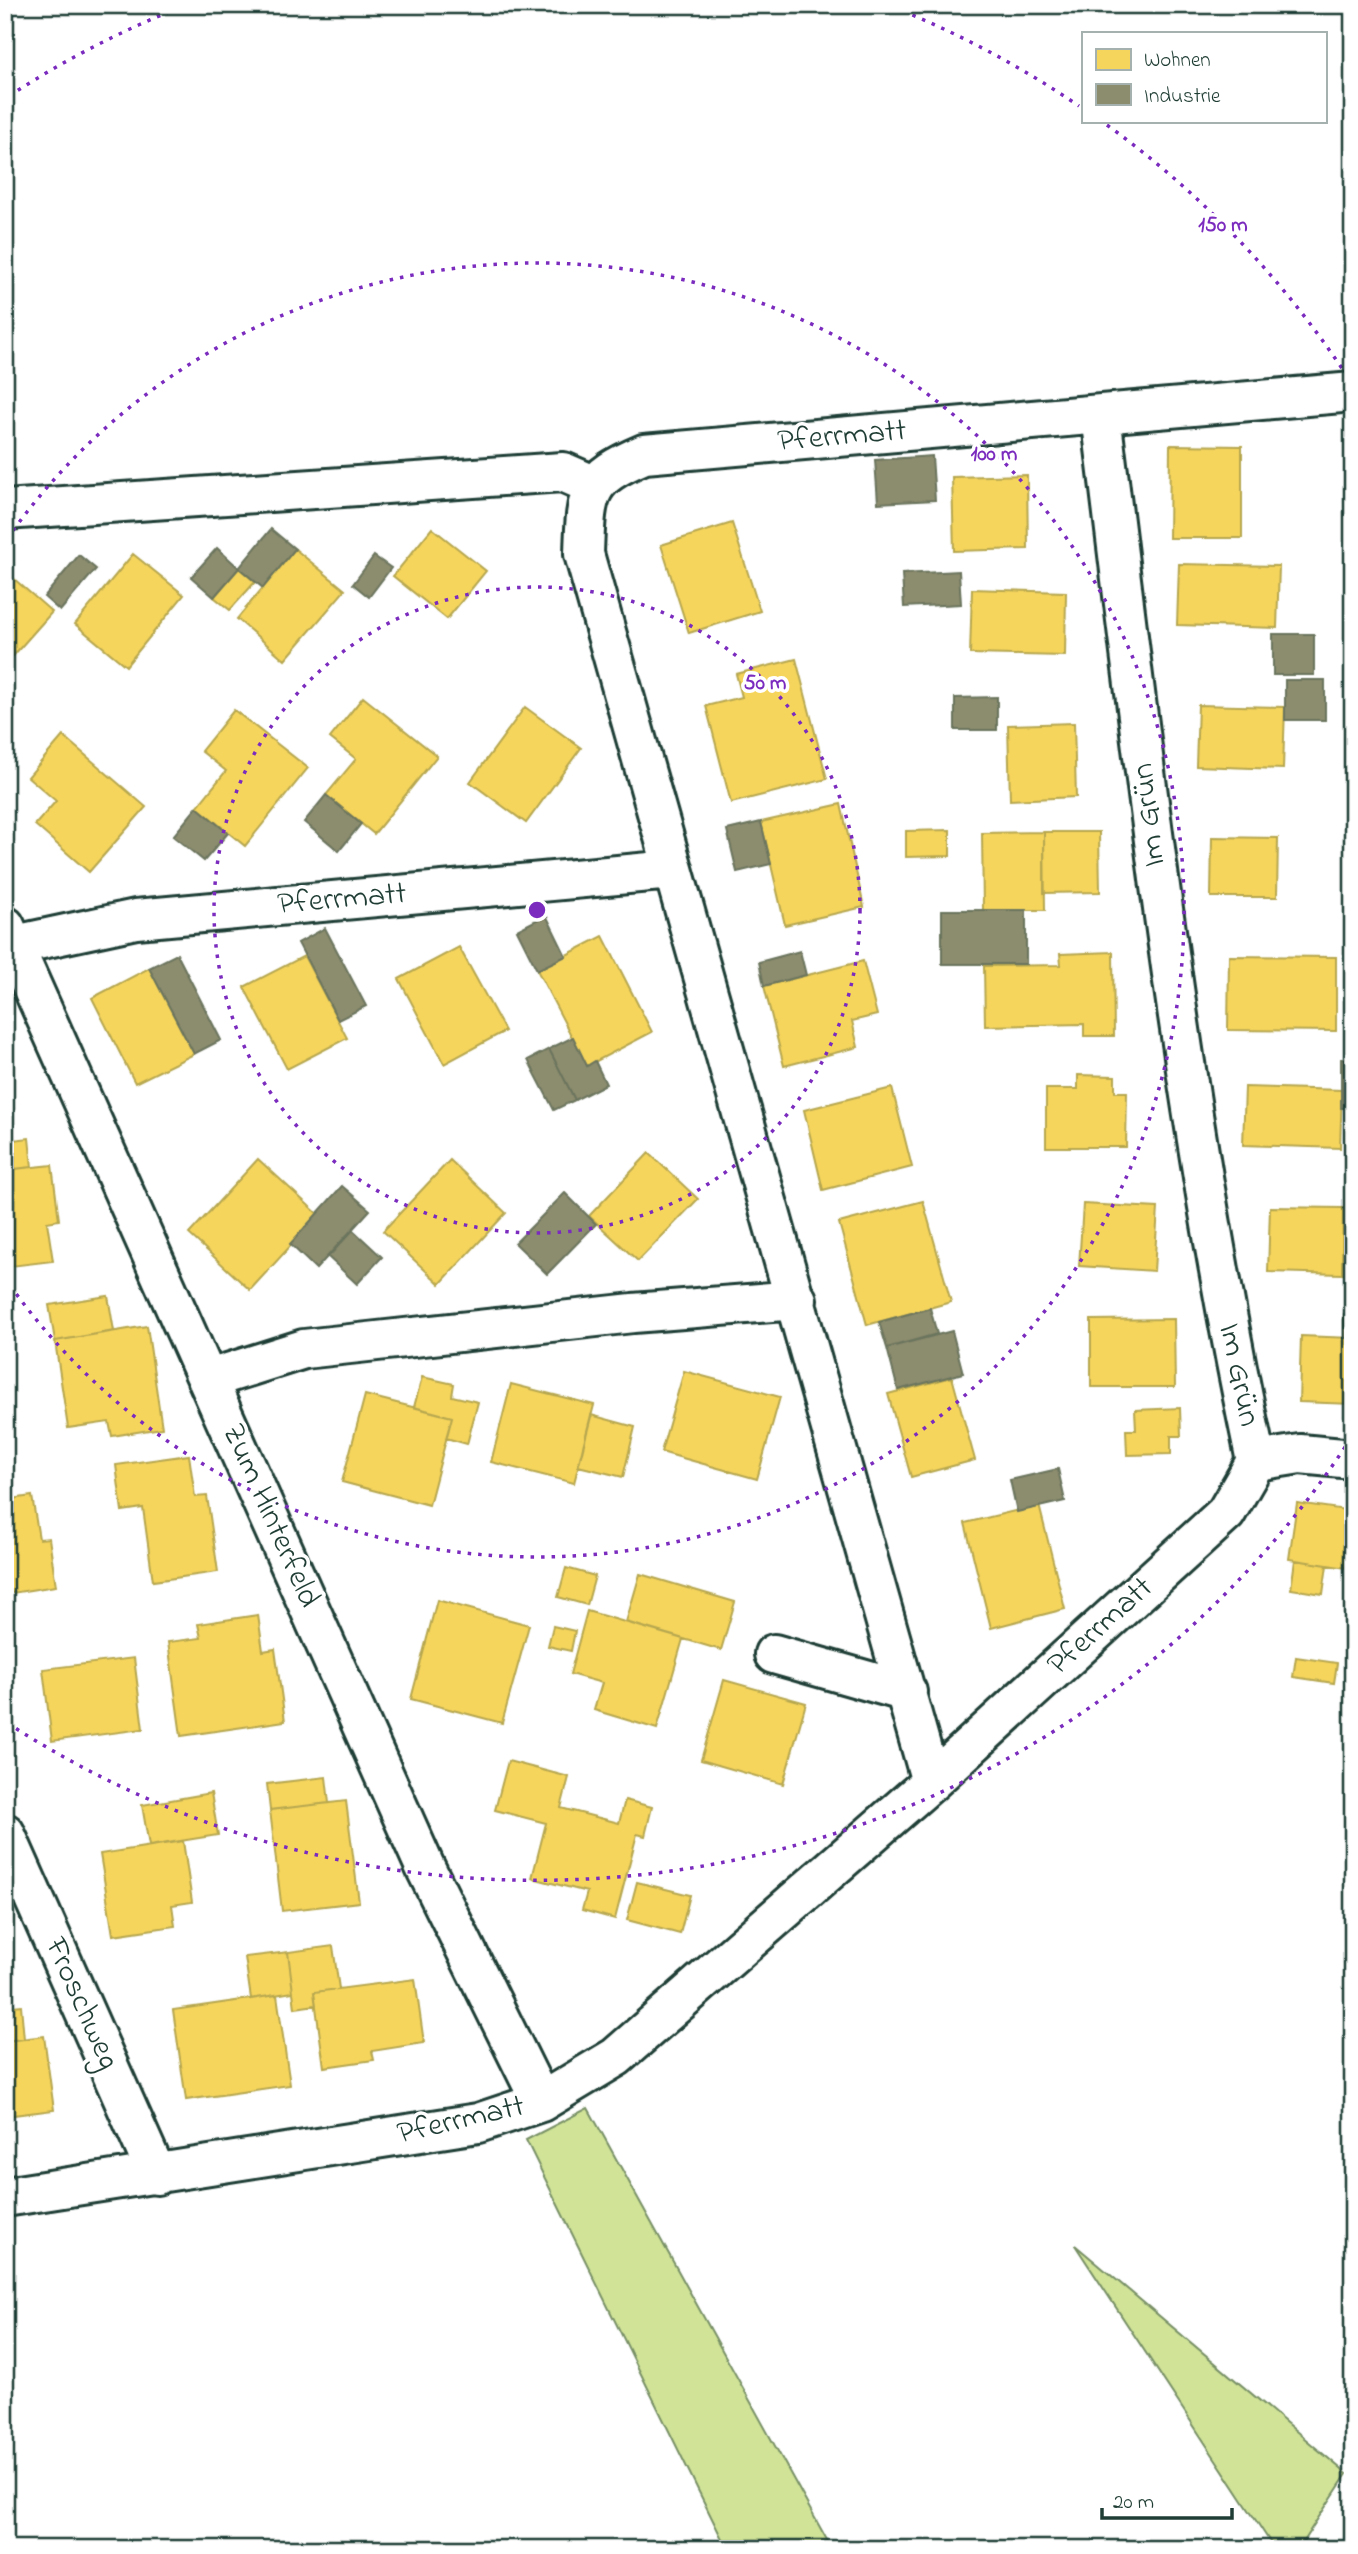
<svg xmlns="http://www.w3.org/2000/svg" width="1358" height="2554" font-family="'Indie Flower',sans-serif">
	<style>
		.green { fill: #d0e397; stroke: #789066; stroke-width: 2 }
		.homes { fill: #f6d55c; stroke: #b6a750; stroke-width: 2 }
		.industry { fill: #8c8c6e; stroke: #6b745d; stroke-width: 2 }
		.lines { fill: none; stroke-linecap: round; stroke-linejoin: round }
		.minor-casing { stroke: #1f3d34; stroke-width: 44 }
		.minor { stroke: #fff; stroke-width: 38 }
		.ring { fill: none; stroke: #7b2cbf; stroke-width: 3.5; stroke-dasharray: 3.5 7 }
		.labels { text-anchor: middle; dominant-baseline: central; stroke-width: 7; stroke-linejoin: round; paint-order: stroke }
		.street-label { font-size: 32px; fill: #1f3d34; stroke: #fff }
		.centre { fill: #7b2cbf; stroke: #fff; stroke-width: 3.5 }
		.ring-label { font-size: 21px; text-anchor: middle; font-weight: bold; fill: #7b2cbf; stroke: #fff; stroke-width: 7; stroke-linejoin: round; paint-order: stroke }
	</style>
	<rect width="100%" height="100%" fill="#fff"/>
	<filter id="ink" filterUnits="userSpaceOnUse"><feTurbulence type="fractalNoise" baseFrequency=".0143" numOctaves="2"/><feDisplacementMap in="SourceGraphic" scale="14" xChannelSelector="R" yChannelSelector="G"/><feConvolveMatrix kernelMatrix="1 2 1 2 8 2 1 2 1" color-interpolation-filters="sRGB"/></filter>
	<g filter="url(#ink)">
		<path class="green" d="M 588,2108 L 832,2549 L 727,2549 L 526,2140 Z
			M 1075,2245 L 1347,2474 L 1298,2549 L 1270,2549 L 1272,2545 Z"/>
		<path class="homes" d="M 1170,445 L 1242,446 L 1242,538 L 1169,538 Z
			M 1027,475 L 1028,549 L 954,551 L 952,477 Z
			M 732,523 L 760,611 L 689,633 L 661,545 Z
			M 432,528 L 486,571 L 447,619 L 393,576 Z
			M 295,549 L 345,590 L 285,660 L 237,619 Z
			M 133,554 L 184,595 L 126,666 L 75,624 Z
			M 1179,564 L 1279,566 L 1277,628 L 1177,625 Z
			M 239,568 L 255,582 L 230,610 L 214,597 Z
			M 5,571 L 52,612 L 5,665 Z
			M 972,589 L 1066,592 L 1065,656 L 970,654 Z
			M 796,659 L 827,779 L 731,803 L 706,706 L 742,697 L 736,674 Z
			M 363,697 L 437,756 L 374,834 L 326,795 L 356,759 L 330,738 Z
			M 1198,705 L 1285,707 L 1283,769 L 1196,766 Z
			M 525,707 L 581,748 L 526,823 L 470,782 Z
			M 234,710 L 308,768 L 245,846 L 197,807 L 226,771 L 201,751 Z
			M 1074,723 L 1076,797 L 1010,800 L 1008,725 Z
			M 63,736 L 146,807 L 89,872 L 35,825 L 56,801 L 28,777 Z
			M 841,804 L 864,907 L 785,925 L 761,822 Z
			M 950,830 L 950,856 L 906,857 L 906,831 Z
			M 1044,832 L 1045,910 L 983,910 L 982,833 Z
			M 1044,832 L 1099,832 L 1100,892 L 1044,893 Z
			M 1212,837 L 1278,838 L 1277,897 L 1211,897 Z
			M 603,936 L 652,1032 L 587,1066 L 537,970 Z
			M 459,947 L 505,1031 L 444,1064 L 399,979 Z
			M 1113,952 L 1114,1036 L 1084,1036 L 1084,1024 L 985,1026 L 984,966 L 1061,965 L 1060,954 Z
			M 304,956 L 347,1038 L 287,1069 L 244,987 Z
			M 1229,956 L 1336,957 L 1336,1031 L 1228,1030 Z
			M 863,961 L 877,1015 L 852,1021 L 858,1047 L 784,1066 L 764,986 Z
			M 149,968 L 194,1054 L 135,1083 L 92,998 Z
			M 1078,1075 L 1115,1076 L 1115,1092 L 1127,1092 L 1126,1147 L 1046,1147 L 1046,1089 L 1078,1089 Z
			M 1245,1087 L 1342,1090 L 1340,1148 L 1243,1145 Z
			M 892,1088 L 912,1167 L 823,1190 L 804,1110 Z
			M 29,1138 L 32,1167 L 5,1170 L 5,1141 Z
			M 649,1153 L 698,1199 L 638,1261 L 589,1216 Z
			M 258,1159 L 319,1215 L 250,1290 L 189,1234 Z
			M 450,1160 L 506,1213 L 440,1284 L 383,1231 Z
			M 52,1165 L 59,1220 L 47,1222 L 53,1261 L 11,1266 L 8,1246 L 5,1246 L 5,1170 Z
			M 923,1201 L 951,1302 L 867,1325 L 839,1223 Z
			M 1083,1204 L 1158,1208 L 1154,1271 L 1079,1266 Z
			M 1270,1207 L 1343,1208 L 1342,1274 L 1268,1272 Z
			M 1343,1208 L 1353,1208 L 1353,1275 L 1342,1274 Z
			M 108,1296 L 114,1331 L 55,1341 L 49,1305 Z
			M 1174,1319 L 1175,1387 L 1091,1387 L 1091,1320 Z
			M 147,1326 L 162,1428 L 112,1436 L 109,1422 L 68,1428 L 55,1341 Z
			M 1301,1336 L 1353,1338 L 1353,1404 L 1299,1402 Z
			M 684,1371 L 780,1397 L 757,1479 L 661,1452 Z
			M 422,1377 L 454,1384 L 452,1396 L 478,1402 L 467,1444 L 446,1438 L 452,1417 L 414,1407 Z
			M 952,1377 L 975,1460 L 911,1477 L 888,1394 Z
			M 511,1384 L 594,1405 L 574,1483 L 491,1462 Z
			M 365,1395 L 452,1417 L 429,1505 L 342,1482 Z
			M 1180,1408 L 1181,1436 L 1171,1436 L 1171,1454 L 1127,1455 L 1126,1430 L 1136,1430 L 1135,1410 Z
			M 591,1415 L 635,1427 L 623,1477 L 578,1466 Z
			M 189,1455 L 195,1497 L 207,1496 L 218,1572 L 153,1581 L 143,1508 L 122,1511 L 116,1465 Z
			M 32,1496 L 39,1539 L 49,1538 L 56,1586 L 5,1594 L 5,1500 Z
			M 1297,1503 L 1353,1511 L 1353,1569 L 1289,1559 Z
			M 1039,1505 L 1065,1609 L 991,1628 L 965,1523 Z
			M 1295,1560 L 1327,1565 L 1323,1594 L 1291,1589 Z
			M 566,1568 L 595,1576 L 587,1605 L 558,1597 Z
			M 640,1574 L 735,1602 L 721,1650 L 626,1622 Z
			M 437,1600 L 529,1625 L 502,1723 L 411,1699 Z
			M 587,1611 L 683,1639 L 657,1729 L 594,1710 L 602,1683 L 570,1674 Z
			M 258,1615 L 263,1651 L 275,1649 L 285,1721 L 181,1736 L 168,1642 L 201,1638 L 198,1624 Z
			M 553,1626 L 575,1631 L 571,1651 L 548,1646 Z
			M 1296,1657 L 1337,1663 L 1334,1683 L 1293,1677 Z
			M 134,1658 L 143,1729 L 52,1741 L 43,1669 Z
			M 724,1680 L 806,1703 L 783,1784 L 701,1760 Z
			M 508,1761 L 569,1777 L 561,1808 L 619,1823 L 625,1800 L 652,1807 L 645,1836 L 637,1834 L 615,1919 L 582,1910 L 587,1892 L 532,1878 L 546,1823 L 495,1810 Z
			M 326,1777 L 329,1803 L 270,1810 L 267,1784 Z
			M 211,1793 L 218,1835 L 149,1846 L 142,1805 Z
			M 346,1801 L 359,1902 L 282,1911 L 270,1810 Z
			M 183,1841 L 192,1902 L 172,1905 L 175,1926 L 113,1935 L 100,1854 Z
			M 637,1882 L 690,1895 L 680,1934 L 627,1920 Z
			M 333,1946 L 339,1989 L 314,1992 L 316,2005 L 295,2008 L 288,1952 Z
			M 288,1952 L 293,1992 L 251,1999 L 245,1957 Z
			M 415,1979 L 424,2043 L 372,2051 L 374,2060 L 324,2067 L 314,1992 Z
			M 277,1995 L 290,2085 L 186,2100 L 173,2010 Z
			M 21,2005 L 24,2039 L 5,2041 L 5,2007 Z
			M 44,2036 L 54,2110 L 5,2116 L 5,2041 Z"/>
		<path class="industry" d="M 932,456 L 935,500 L 878,503 L 875,460 Z
			M 271,529 L 295,549 L 263,588 L 239,568 Z
			M 217,548 L 239,568 L 214,597 L 191,577 Z
			M 79,555 L 96,569 L 60,611 L 44,597 Z
			M 374,556 L 391,568 L 369,597 L 353,584 Z
			M 959,571 L 961,604 L 904,607 L 902,574 Z
			M 1273,634 L 1314,634 L 1314,675 L 1273,675 Z
			M 1285,680 L 1325,680 L 1325,720 L 1285,720 Z
			M 997,697 L 997,730 L 955,730 L 955,698 Z
			M 326,795 L 361,824 L 339,851 L 304,822 Z
			M 197,807 L 228,833 L 204,861 L 173,836 Z
			M 761,822 L 771,864 L 737,872 L 727,830 Z
			M 942,910 L 1026,910 L 1026,964 L 942,964 Z
			M 546,915 L 566,956 L 537,970 L 517,930 Z
			M 325,928 L 366,1006 L 338,1020 L 298,943 Z
			M 800,951 L 806,975 L 764,986 L 759,962 Z
			M 177,954 L 221,1040 L 194,1054 L 149,968 Z
			M 573,1037 L 587,1066 L 595,1061 L 606,1084 L 575,1100 L 549,1049 Z
			M 549,1049 L 575,1100 L 554,1110 L 528,1060 Z
			M 1341,1059 L 1353,1059 L 1353,1108 L 1341,1108 Z
			M 342,1186 L 370,1210 L 316,1269 L 290,1244 Z
			M 565,1193 L 596,1224 L 547,1274 L 515,1243 Z
			M 353,1230 L 382,1257 L 357,1284 L 328,1257 Z
			M 930,1308 L 937,1334 L 887,1348 L 879,1322 Z
			M 1344,1315 L 1353,1315 L 1353,1338 L 1344,1338 Z
			M 952,1331 L 963,1373 L 898,1390 L 887,1348 Z
			M 1058,1469 L 1065,1501 L 1017,1512 L 1010,1480 Z"/>
		<g class="lines">
			<defs>
				<path id="minor" d="M 1101,415 C 1144,766 1183,1116 1256,1461
					M 5,510 L 563,472 L 593,485
					M 5,926 L 425,1867 L 541,2102
					M 5,947 L 136,919 L 672,870
					M 209,1379 L 304,1349 L 633,1313 L 797,1300
					M 1256,1461 L 1300,1454 L 1353,1459
					M 774,1654 L 907,1692
					M 931,1782 L 584,554 C 586,493 585,479 644,454 L 1353,392
					M 5,1833 L 157,2175
					M 5,2197 L 478,2123 L 541,2102 L 616,2057 L 931,1782 L 1226,1513 L 1256,1461"/>
			</defs>
			<use href="#minor" class="minor-casing"/>
			<use href="#minor" class="minor"/>
		</g>
	</g>
	<g class="ring">
		<circle cx="537" cy="910" r="323"/>
		<path d="M7 539A647 647 0 1 1 7 1281"/>
		<path d="M1351 1438A970 970 0 0 1 9 1724M9 96A970 970 0 0 1 181 7M893 7A970 970 0 0 1 1079 106M1107 125A970 970 0 0 1 1351 382"/>
	</g>
	<g class="labels">
		<g class="street-label">
			<text transform="translate(842 437) rotate(-5)">Pferrmatt</text>
			<text transform="translate(1150 815) rotate(-97)">Im Grün</text>
			<text transform="translate(342 900) rotate(-5)">Pferrmatt</text>
			<text transform="translate(1238 1375) rotate(78)">Im Grün</text>
			<text transform="translate(270 1516) rotate(66)">Zum Hinterfeld</text>
			<text transform="translate(1101 1627) rotate(-42)">Pferrmatt</text>
			<text transform="translate(81 2004) rotate(66)">Froschweg</text>
			<text transform="translate(461 2121) rotate(-13)">Pferrmatt</text>
		</g>
	</g>
	<circle cx="537" cy="910" r="10" class="centre"/>
	<g class="ring-label">
		<text x="1223" y="231">150 m</text>
		<text x="994" y="460">100 m</text>
		<text x="765" y="689">50 m</text>
	</g>
	<rect width="1358" height="2554" fill="none" stroke="#fff" stroke-width="28"/>
	<rect x="14" y="14" width="1330" height="2526" fill="none" stroke="#1f3d34" stroke-width="2.5" filter="url(#ink)"/>
	<rect x="1082" y="32" width="245" height="91" fill="#ffffff" stroke="#a5b1ae" stroke-width="2"/>
	<rect x="1096" y="49" width="35" height="21" fill="#f6d55c" stroke="#a5b1ae" stroke-width="2"/>
	<text x="1144" y="66" font-size="21" fill="#1f3d34">Wohnen</text>
	<rect x="1096" y="84" width="35" height="21" fill="#8c8c6e" stroke="#a5b1ae" stroke-width="2"/>
	<text x="1144" y="102" font-size="21" fill="#1f3d34">Industrie</text>
	<path d="M1102 2508v10h130v-10" fill="none" stroke="#1f3d34" stroke-width="3.5"/>
	<text x="1113" y="2508" font-size="21" fill="#1f3d34" stroke="#ffffff" stroke-width="5" paint-order="stroke">20 m</text>
</svg>
